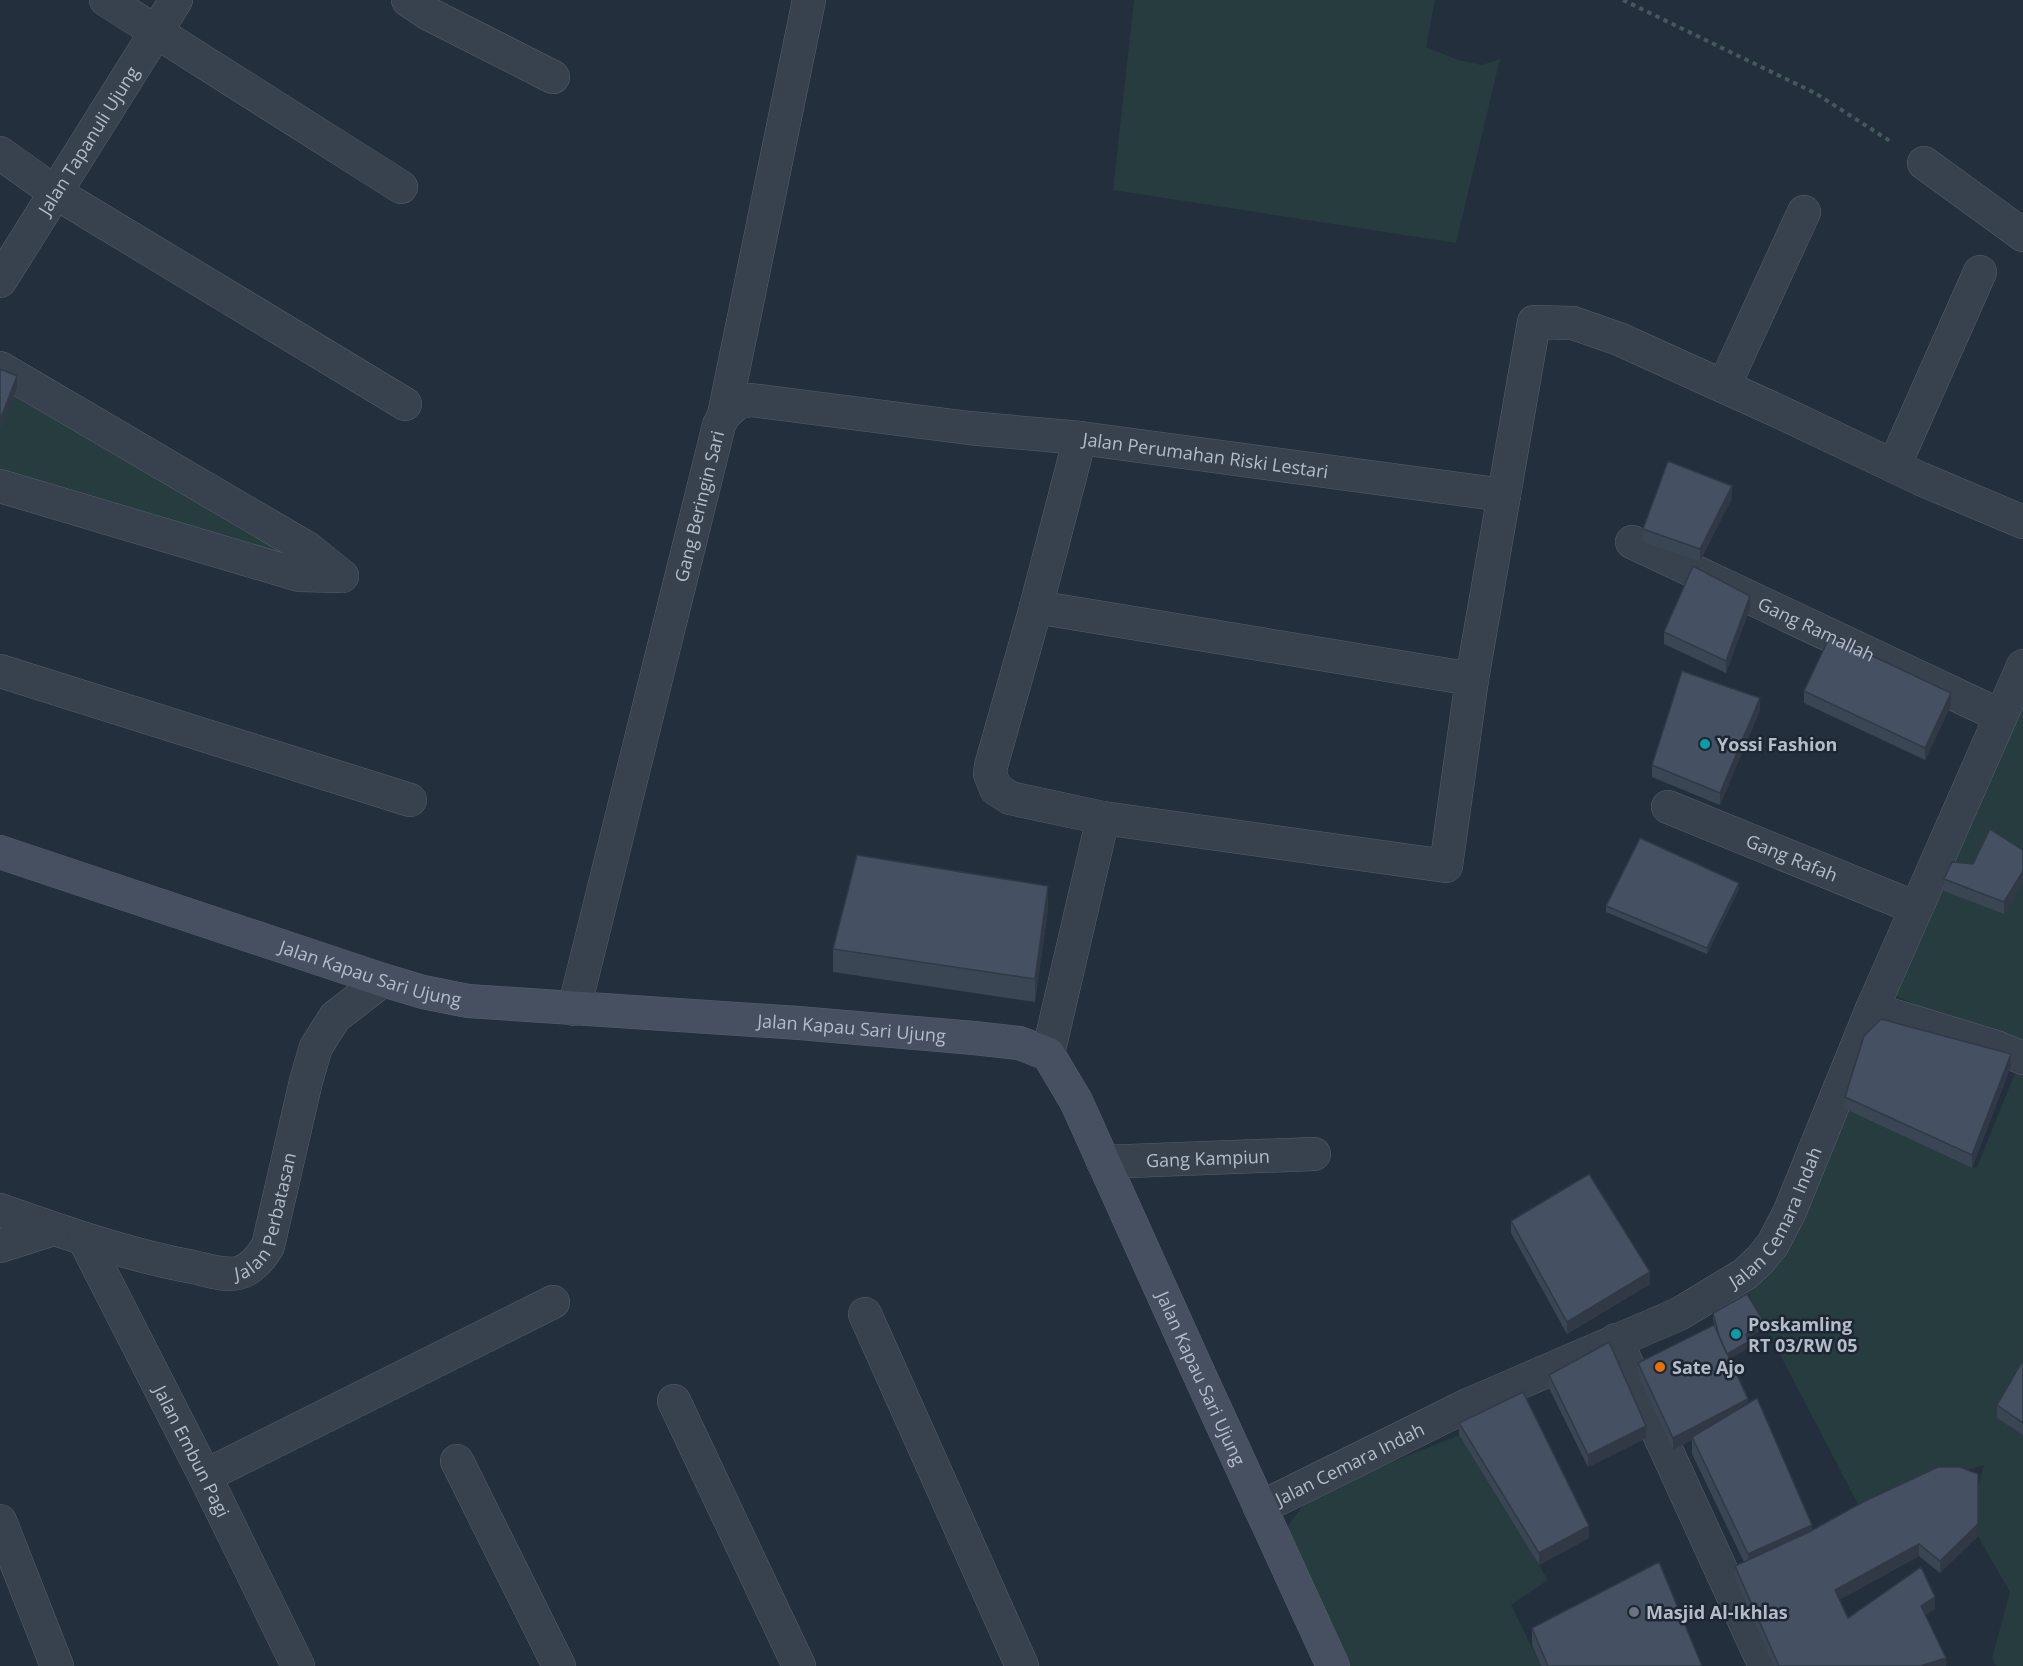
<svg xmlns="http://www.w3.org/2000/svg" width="2023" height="1666" font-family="'Open Sans',sans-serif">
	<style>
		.green { fill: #263c3f }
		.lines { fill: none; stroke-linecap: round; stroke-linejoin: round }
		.street-casing { stroke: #565f6c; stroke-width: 34 }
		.secondary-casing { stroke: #565f6c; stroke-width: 34 }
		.path { stroke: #44595c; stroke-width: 4; stroke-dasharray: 4.5 4.5; stroke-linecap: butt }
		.street { stroke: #38414e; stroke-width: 33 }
		.secondary { stroke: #465061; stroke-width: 33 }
		.wall { fill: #3b4654 }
		.shaded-wall { fill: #303945 }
		.building { fill: #455162; stroke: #303945; stroke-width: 1.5 }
		.culture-dot { fill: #0f9aa8; stroke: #1d2633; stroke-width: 2 }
		.food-dot { fill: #e8710a; stroke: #1d2633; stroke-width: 2 }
		.worship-dot { fill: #6b7280; stroke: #1d2633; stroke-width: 2 }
		.labels { text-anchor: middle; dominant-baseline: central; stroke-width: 5; stroke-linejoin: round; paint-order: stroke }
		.street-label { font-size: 18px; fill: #b4bcc9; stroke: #1d2633 }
		.poi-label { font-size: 18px; font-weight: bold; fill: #b4bcc9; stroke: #1d2633; text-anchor: start }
	</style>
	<rect width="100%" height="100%" fill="#242f3e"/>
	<path class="green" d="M 1134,0 L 1435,0 L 1426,47 L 1458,60 L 1482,65 L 1500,59 L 1456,243 L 1113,190 Z
		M 0,376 L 274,541 L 290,558 L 0,473 Z
		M 2023,684 L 2023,1053 L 1896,996 L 1922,916 Z
		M 2017,1068 L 2023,1070 L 2023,1372 L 1998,1417 L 2023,1435 L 2023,1666 L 1996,1666 L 1992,1658 L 2010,1592 L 1978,1536 L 1978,1486 L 1984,1465 L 1938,1479 L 1863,1514 L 1747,1291 L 1845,1109 L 1972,1168 L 1977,1167 Z
		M 1459,1435 L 1548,1580 L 1511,1605 L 1541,1666 L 1343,1666 L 1281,1535 L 1311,1495 Z"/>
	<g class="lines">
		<defs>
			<g id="street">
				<path d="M 106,0 L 401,187"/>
				<path d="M 408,0 L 427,13 L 553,77"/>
				<path d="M 0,153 L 56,193 L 405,404"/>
				<path d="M 1924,163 L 2023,235"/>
				<path id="s1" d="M 0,281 L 176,0"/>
				<path d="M 0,368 L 307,548 L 342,576"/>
				<path d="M 1724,386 L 1804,212"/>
				<path id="s2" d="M 724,415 L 737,403 L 751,400 L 969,428 L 1080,438 L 1504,495"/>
				<path d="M 1080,438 L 1036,607 L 991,766 L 990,774 L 996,789 L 1010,798 L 1103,818"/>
				<path d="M 1894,466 L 1980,272"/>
				<path d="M 0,486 L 299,575 L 342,576"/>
				<path id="s3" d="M 1632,542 L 2001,716"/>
				<path d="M 1036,607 L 1472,679"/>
				<path d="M 0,671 L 410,800"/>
				<path id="s4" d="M 1668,807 L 1916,908"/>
				<path id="s5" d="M 574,1009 L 719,425 L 724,415 L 809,0"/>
				<path d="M 1872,1009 L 1996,1047 L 2023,1058"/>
				<path d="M 1048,1054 L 1103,818 L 1446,866 L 1472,679 L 1534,322 L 1573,323 L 1619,339 L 1780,412 L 1921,479 L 2023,522"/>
				<path id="s6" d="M 1103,1162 L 1314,1154"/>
				<path id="s7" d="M 0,1210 C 63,1232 127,1255 193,1267 C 207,1270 224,1276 238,1273 C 252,1270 261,1257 268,1246 L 306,1081 L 316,1047 L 335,1017 L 383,980"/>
				<path id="s8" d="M 84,1239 L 205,1476 L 298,1666"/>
				<path d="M 0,1246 L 53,1229"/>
				<path d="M 865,1314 L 1022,1666"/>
				<path d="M 1616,1340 L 1765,1666"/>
				<path d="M 674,1401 L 799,1666"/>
				<path d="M 457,1461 L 559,1666"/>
				<path d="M 205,1476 L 553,1302"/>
				<path id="s9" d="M 1260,1508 L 1470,1404 L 1679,1314 L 1745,1274 L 1760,1260 L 1773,1244 L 1790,1211 L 1872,1009 L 2023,666"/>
				<path d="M 0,1521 L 57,1666"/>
			</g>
			<g id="secondary">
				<path id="s10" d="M 0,852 L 383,980 L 423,992 L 468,1001 L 799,1023 L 974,1038 L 1019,1043 L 1048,1054 L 1076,1101 L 1195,1365 L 1333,1666"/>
			</g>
		</defs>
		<use href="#street" class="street-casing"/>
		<use href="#secondary" class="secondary-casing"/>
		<path class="path" d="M 1623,0 L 1815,93 L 1893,143"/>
		<use href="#street" class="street"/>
		<use href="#secondary" class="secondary"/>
	</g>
	<path class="wall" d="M 1732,498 L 1700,561 L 1643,542 L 1643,529 Z
		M 1750,608 L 1726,673 L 1664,644 L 1664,632 Z
		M 1804,691 L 1951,705 L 1925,760 L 1804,703 Z
		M 1760,710 L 1720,805 L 1652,777 L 1652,765 Z
		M 2023,850 L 2023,883 L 2004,914 L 1944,891 L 1944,879 L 1973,864 Z
		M 1739,889 L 1707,954 L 1606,912 L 1606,906 Z
		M 1048,909 L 1035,1002 L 833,972 L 833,949 Z
		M 2011,1066 L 1972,1168 L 1845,1109 L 1845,1097 Z
		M 1511,1221 L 1650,1284 L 1567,1334 L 1511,1233 Z
		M 1713,1313 L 1764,1328 L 1747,1339 L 1748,1348 L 1729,1359 L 1748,1403 L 1812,1531 L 1978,1536 L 1940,1573 L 1919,1556 L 1839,1600 L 1848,1618 L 1935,1609 L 1925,1615 L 1946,1666 L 1774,1666 L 1735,1578 L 1735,1566 L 1744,1562 L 1692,1454 L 1692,1440 L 1673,1450 L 1638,1375 L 1638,1363 L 1715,1328 L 1713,1319 Z
		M 2023,1360 L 2023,1435 L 1997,1418 L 1997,1405 Z
		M 1549,1375 L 1646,1438 L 1588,1467 L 1549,1388 Z
		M 1459,1423 L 1589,1538 L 1539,1565 L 1459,1435 Z
		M 1532,1628 L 1702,1666 L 1541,1666 L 1532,1645 Z"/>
	<path class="shaded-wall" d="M 17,376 L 17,388 L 0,432 L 0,420 Z
		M 1732,486 L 1732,498 L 1700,561 L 1700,549 Z
		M 1750,596 L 1750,608 L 1726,673 L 1726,661 Z
		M 1951,693 L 1951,705 L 1925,760 L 1925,748 Z
		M 1760,698 L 1760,710 L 1720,805 L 1720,793 Z
		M 2023,871 L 2023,883 L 2004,914 L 2004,902 Z
		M 1739,883 L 1739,889 L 1707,954 L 1707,948 Z
		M 1048,886 L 1048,909 L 1035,1002 L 1035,979 Z
		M 2011,1054 L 2011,1066 L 1972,1168 L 1972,1155 Z
		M 1650,1272 L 1650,1284 L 1567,1334 L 1567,1322 Z
		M 1764,1322 L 1764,1328 L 1746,1340 L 1746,1334 Z
		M 1748,1342 L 1748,1348 L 1725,1362 L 1725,1356 Z
		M 1748,1399 L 1748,1411 L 1692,1437 L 1692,1440 L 1673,1450 L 1673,1438 Z
		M 1646,1426 L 1646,1438 L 1588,1467 L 1588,1455 Z
		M 1978,1524 L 1978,1536 L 1940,1573 L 1940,1561 Z
		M 1812,1525 L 1812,1543 L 1748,1572 L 1748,1554 Z
		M 1589,1526 L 1589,1538 L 1539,1565 L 1539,1553 Z
		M 1919,1544 L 1919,1556 L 1835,1602 L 1835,1590 Z
		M 1935,1597 L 1935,1609 L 1921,1618 L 1921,1606 Z
		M 1946,1658 L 1946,1666 L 1920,1666 Z"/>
	<path class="building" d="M 0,369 L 17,376 L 0,420 Z
		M 1668,461 L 1732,486 L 1700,549 L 1643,529 Z
		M 1693,566 L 1750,596 L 1726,661 L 1664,632 Z
		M 1830,636 L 1951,693 L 1925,748 L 1804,691 Z
		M 1682,671 L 1760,698 L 1720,793 L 1652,765 Z
		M 1990,829 L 2023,850 L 2023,871 L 2004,902 L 1944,879 L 1952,862 L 1973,864 Z
		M 1640,838 L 1739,883 L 1707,948 L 1606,906 Z
		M 857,855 L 1048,886 L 1035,979 L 833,949 Z
		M 1881,1019 L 2011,1054 L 1972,1155 L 1845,1097 L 1864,1036 Z
		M 1589,1174 L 1650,1272 L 1567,1322 L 1511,1221 Z
		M 1747,1294 L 1764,1322 L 1746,1334 L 1748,1342 L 1727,1354 L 1720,1339 L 1713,1313 Z
		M 1714,1325 L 1748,1399 L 1673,1438 L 1638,1363 Z
		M 1609,1342 L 1646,1426 L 1588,1455 L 1549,1375 Z
		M 2023,1360 L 2023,1423 L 1997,1405 Z
		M 1523,1392 L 1589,1526 L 1539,1553 L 1459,1423 Z
		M 1757,1398 L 1812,1525 L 1748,1554 L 1692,1437 Z
		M 1938,1467 L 1960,1467 L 1978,1474 L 1978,1524 L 1940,1561 L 1919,1544 L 1835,1590 L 1848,1618 L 1921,1567 L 1935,1597 L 1921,1606 L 1946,1658 L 1920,1666 L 1779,1666 L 1735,1566 L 1809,1532 L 1863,1502 Z
		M 1659,1562 L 1702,1666 L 1548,1666 L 1532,1628 Z"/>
	<g class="culture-dot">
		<circle cx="1705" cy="744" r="6"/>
		<circle cx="1736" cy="1334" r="6"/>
	</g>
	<circle class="food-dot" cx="1660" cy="1367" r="6"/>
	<circle class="worship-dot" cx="1634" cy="1612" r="6"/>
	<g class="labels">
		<g class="street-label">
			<text stroke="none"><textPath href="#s1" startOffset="166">Jalan Tapanuli Ujung</textPath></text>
			<text stroke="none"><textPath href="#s2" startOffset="490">Jalan Perumahan Riski Lestari</textPath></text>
			<text stroke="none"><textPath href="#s5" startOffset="518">Gang Beringin Sari</textPath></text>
			<text stroke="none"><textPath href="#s3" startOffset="204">Gang Ramallah</textPath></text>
			<text stroke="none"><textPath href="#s4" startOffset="134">Gang Rafah</textPath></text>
			<text stroke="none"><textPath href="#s10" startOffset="390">Jalan Kapau Sari Ujung</textPath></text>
			<text stroke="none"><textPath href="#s10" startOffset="876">Jalan Kapau Sari Ujung</textPath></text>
			<text stroke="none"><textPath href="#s6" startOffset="105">Gang Kampiun</textPath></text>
			<text stroke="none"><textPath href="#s7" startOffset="314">Jalan Perbatasan</textPath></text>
			<text stroke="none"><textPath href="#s9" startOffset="604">Jalan Cemara Indah</textPath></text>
			<text stroke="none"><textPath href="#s10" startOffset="1434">Jalan Kapau Sari Ujung</textPath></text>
			<text stroke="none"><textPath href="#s8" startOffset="238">Jalan Embun Pagi</textPath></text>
			<text stroke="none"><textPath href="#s9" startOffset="100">Jalan Cemara Indah</textPath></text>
		</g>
		<g class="poi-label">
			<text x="1717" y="744">Yossi Fashion</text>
			<text x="1748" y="1324">Poskamling<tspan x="1748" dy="21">RT 03/RW 05</tspan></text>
			<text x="1672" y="1367">Sate Ajo</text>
			<text x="1646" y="1612">Masjid Al-Ikhlas</text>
		</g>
	</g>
</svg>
